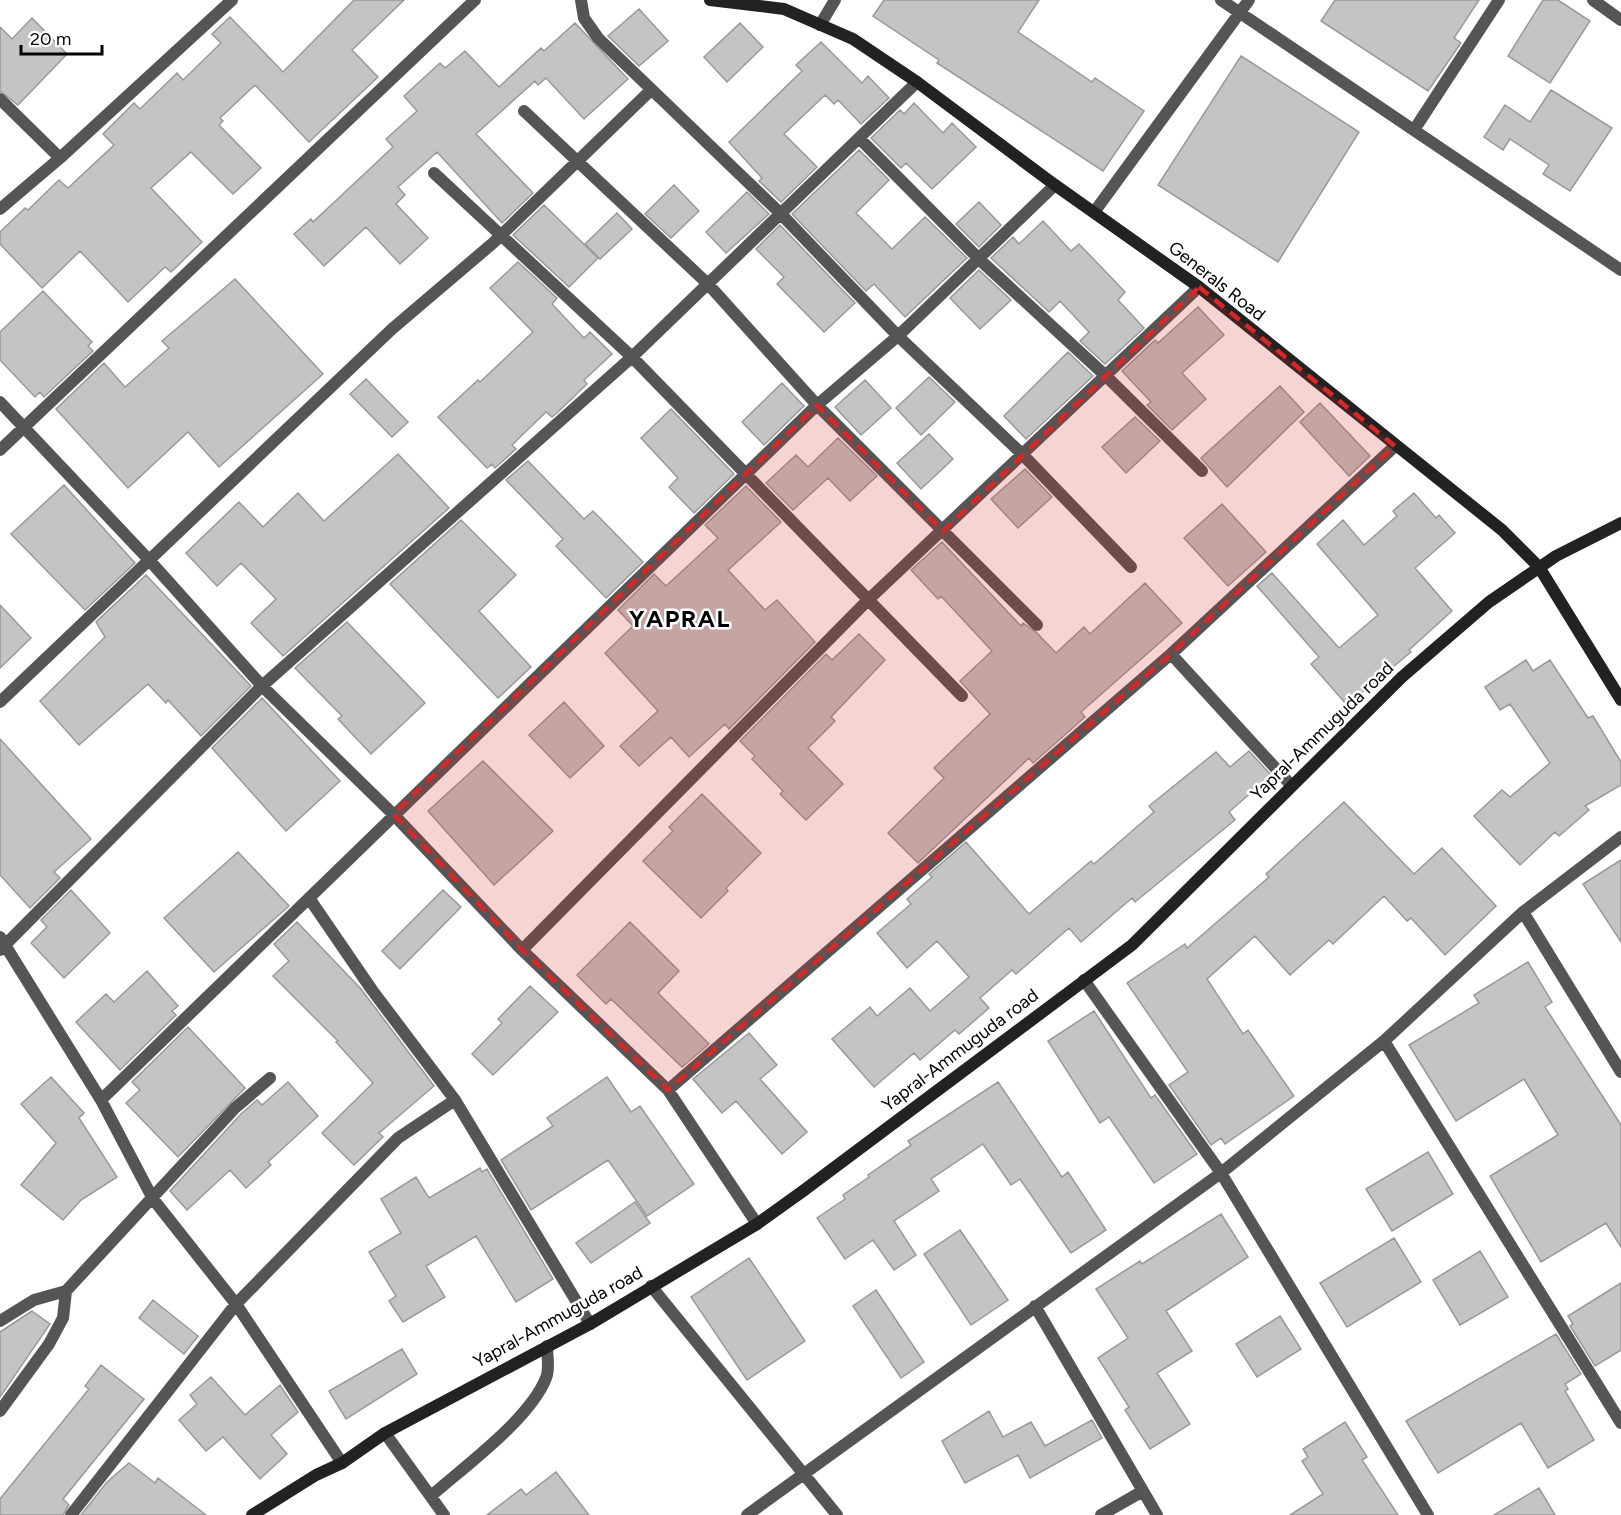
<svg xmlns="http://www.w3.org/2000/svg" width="1621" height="1515" font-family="Figtree,sans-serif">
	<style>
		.building { fill: #c4c4c4; stroke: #999; stroke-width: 1.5 }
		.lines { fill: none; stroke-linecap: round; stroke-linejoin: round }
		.street { stroke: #555; stroke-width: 12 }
		.secondary { stroke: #222; stroke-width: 12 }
		.marked { fill: #d62828; fill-opacity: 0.2; stroke: #d62828; stroke-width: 4.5; stroke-dasharray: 12 8; stroke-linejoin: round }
		.labels { text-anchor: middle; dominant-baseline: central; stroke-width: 5; stroke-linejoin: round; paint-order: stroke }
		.street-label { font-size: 18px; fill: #000; stroke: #fff }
		.district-label { font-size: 24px; font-weight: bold; letter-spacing: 1.5px; fill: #000; stroke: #fff }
	</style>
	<rect width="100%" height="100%" fill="#fff"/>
	<path class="building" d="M 354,0 L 404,0 L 352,50 L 378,77 L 309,142 L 255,85 L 220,118 L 223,121 L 219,125 L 261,168 L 233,194 L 191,152 L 151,188 L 202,242 L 171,272 L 165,267 L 128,302 L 80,251 L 42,288 L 0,244 L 0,232 L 25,208 L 28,210 L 59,180 L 68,188 L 114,145 L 103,134 L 134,103 L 140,109 L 177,73 L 183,80 L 221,43 L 212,34 L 230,17 L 283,72 Z
		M 884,0 L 1039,0 L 1018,32 L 1092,82 L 1095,78 L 1144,111 L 1103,171 L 937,63 L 939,60 L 873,16 Z
		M 1335,0 L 1479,0 L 1454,38 L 1461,43 L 1428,91 L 1321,21 Z
		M 1543,0 L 1558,0 L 1590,21 L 1550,83 L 1508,56 Z
		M 639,9 L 668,41 L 639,66 L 608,36 Z
		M 32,18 L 67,54 L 18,105 L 0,91 L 0,27 L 12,39 Z
		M 575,23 L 628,79 L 584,119 L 546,78 L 538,85 L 535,81 L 476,134 L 533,193 L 502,223 L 437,152 L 398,187 L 405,195 L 396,204 L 428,238 L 400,264 L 366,227 L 324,266 L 294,234 L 311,219 L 313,222 L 393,147 L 386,139 L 417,111 L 404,96 L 440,63 L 445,68 L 465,51 L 499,87 L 541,48 L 544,51 Z
		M 740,23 L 763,47 L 727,82 L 704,57 Z
		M 821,42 L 862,83 L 868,76 L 889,98 L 861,124 L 838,100 L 834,104 L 825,95 L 784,134 L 817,167 L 781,202 L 759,181 L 762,178 L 729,142 L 802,71 L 796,65 Z
		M 1241,56 L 1359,132 L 1278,262 L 1158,185 Z
		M 1551,90 L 1612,128 L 1570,191 L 1543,174 L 1549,165 L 1510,139 L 1503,150 L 1484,137 L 1505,105 L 1530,122 Z
		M 914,103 L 943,133 L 952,123 L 976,147 L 932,189 L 906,163 L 901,168 L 871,138 L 900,110 L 904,114 Z
		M 859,150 L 889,180 L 856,213 L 892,249 L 925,217 L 967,258 L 905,317 L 874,284 L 866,291 L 792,214 Z
		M 674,185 L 699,211 L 671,238 L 645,214 Z
		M 747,192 L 769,214 L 726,253 L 706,232 Z
		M 979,202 L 1001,225 L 979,247 L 956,224 Z
		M 544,205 L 598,258 L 569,287 L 513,235 Z
		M 617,213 L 632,229 L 600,259 L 585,244 Z
		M 1043,221 L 1071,251 L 1079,244 L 1105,271 L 1125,292 L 1118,300 L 1144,328 L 1105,364 L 1080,341 L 1089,332 L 1060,301 L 1049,312 L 991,258 L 1013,237 L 1019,244 Z
		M 780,225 L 855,303 L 824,332 L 777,284 L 784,277 L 756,249 Z
		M 518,262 L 557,298 L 552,304 L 584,338 L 590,332 L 612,354 L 584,380 L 587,384 L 559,411 L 552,417 L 546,412 L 512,445 L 516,449 L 495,468 L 492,464 L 487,468 L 438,417 L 478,380 L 480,382 L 533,332 L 490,288 Z
		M 979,270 L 1011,300 L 980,329 L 950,298 Z
		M 235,279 L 323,374 L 219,467 L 188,432 L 128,488 L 56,409 L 104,363 L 125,387 L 169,348 L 162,341 Z
		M 43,291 L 92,342 L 88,346 L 93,351 L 44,397 L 40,392 L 35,397 L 0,360 L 0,332 Z
		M 1198,307 L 1224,335 L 1182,373 L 1206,399 L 1172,430 L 1147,405 L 1151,402 L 1122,371 L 1155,340 L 1158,343 Z
		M 1068,352 L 1093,376 L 1026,439 L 1004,416 Z
		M 929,377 L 955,402 L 921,435 L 896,408 Z
		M 366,379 L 408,422 L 392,437 L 350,394 Z
		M 865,380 L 891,408 L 861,435 L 835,407 Z
		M 782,383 L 804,406 L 764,445 L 742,422 Z
		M 1280,386 L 1304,412 L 1227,487 L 1201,458 Z
		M 1320,403 L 1370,456 L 1349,476 L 1300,422 Z
		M 671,409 L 734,474 L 694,513 L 669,487 L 678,478 L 641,438 Z
		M 1135,417 L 1160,441 L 1126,473 L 1102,447 Z
		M 929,434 L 953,459 L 921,489 L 897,463 Z
		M 838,438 L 877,476 L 850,501 L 828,478 L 793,510 L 766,483 L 796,455 L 808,467 Z
		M 398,454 L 449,508 L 283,656 L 251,623 L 276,599 L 241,563 L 217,586 L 186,553 L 239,502 L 263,527 L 298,493 L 324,521 Z
		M 528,461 L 584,519 L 593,511 L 643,562 L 606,598 L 556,546 L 563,539 L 506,480 Z
		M 1025,469 L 1052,497 L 1018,528 L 991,499 Z
		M 64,485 L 135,563 L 85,610 L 11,534 Z
		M 746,486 L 781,522 L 728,570 L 765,610 L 777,600 L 815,642 L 729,729 L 725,724 L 689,757 L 671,737 L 639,766 L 620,746 L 658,711 L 605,653 L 633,626 L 618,610 L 654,574 L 666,586 L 718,538 L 705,525 Z
		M 1414,493 L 1436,518 L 1439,515 L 1455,533 L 1415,568 L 1452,611 L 1409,650 L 1411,652 L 1347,705 L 1311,664 L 1319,657 L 1257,586 L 1272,573 L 1339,648 L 1378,615 L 1317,544 L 1343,520 L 1364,545 L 1397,516 L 1393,511 Z
		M 1222,504 L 1266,552 L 1228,586 L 1184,538 Z
		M 461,520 L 516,575 L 479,611 L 531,667 L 498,698 L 390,584 Z
		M 942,542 L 1021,626 L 1023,623 L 1037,633 L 1056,653 L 1084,627 L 1090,634 L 1145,583 L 1182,623 L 1081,712 L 1085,717 L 1067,733 L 1033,763 L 1029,758 L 918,863 L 888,833 L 944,778 L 934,768 L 990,714 L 960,681 L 992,651 L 941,596 L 938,599 L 911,570 Z
		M 146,575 L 251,686 L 201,736 L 168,700 L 166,703 L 148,684 L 79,745 L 40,701 L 105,637 L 96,622 Z
		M 0,605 L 31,638 L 0,668 Z
		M 347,622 L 425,703 L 371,754 L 338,719 L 342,716 L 295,668 Z
		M 859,634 L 885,660 L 831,717 L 835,721 L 808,748 L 843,784 L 806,820 L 780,794 L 783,791 L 752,759 L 755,756 L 740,741 L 826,654 L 832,660 Z
		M 1526,660 L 1533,671 L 1550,660 L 1588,718 L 1593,716 L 1621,762 L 1621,785 L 1585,806 L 1589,810 L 1559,836 L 1555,832 L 1520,865 L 1474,816 L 1502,790 L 1510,797 L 1550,763 L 1510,704 L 1500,710 L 1485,687 Z
		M 262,698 L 340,781 L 286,831 L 212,748 Z
		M 564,702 L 604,746 L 570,778 L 529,735 Z
		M 0,739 L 91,839 L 54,872 L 60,878 L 30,908 L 0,875 Z
		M 1249,751 L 1271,775 L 1229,812 L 1235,820 L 1135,902 L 1132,898 L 1081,942 L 1069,928 L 1016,974 L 1012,970 L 980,998 L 989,1008 L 959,1034 L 955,1030 L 920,1060 L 914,1053 L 874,1087 L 832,1039 L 870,1007 L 877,1016 L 910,988 L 930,1011 L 969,977 L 937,941 L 907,968 L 877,933 L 911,904 L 907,899 L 932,877 L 929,874 L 966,842 L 1029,914 L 1091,861 L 1094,864 L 1154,812 L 1149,806 L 1216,752 L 1230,767 Z
		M 483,761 L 553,831 L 494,885 L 428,811 Z
		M 702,794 L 761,853 L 726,888 L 728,891 L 701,918 L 643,861 L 673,831 L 669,827 Z
		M 1344,802 L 1414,874 L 1442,848 L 1496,906 L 1445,955 L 1411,918 L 1407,921 L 1384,896 L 1333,944 L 1329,940 L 1290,975 L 1255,936 L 1207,979 L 1243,1034 L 1248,1030 L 1294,1096 L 1225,1144 L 1221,1138 L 1211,1145 L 1169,1085 L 1188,1072 L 1127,983 L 1185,944 L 1187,948 L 1269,877 L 1266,874 Z
		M 238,852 L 289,906 L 214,972 L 164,918 Z
		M 1621,860 L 1621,942 L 1583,884 Z
		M 71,890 L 110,933 L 64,978 L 31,943 L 47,927 L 41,920 Z
		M 443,890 L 461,907 L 400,969 L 382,951 Z
		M 297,922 L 361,989 L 434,1086 L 379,1133 L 383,1137 L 354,1165 L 322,1133 L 373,1083 L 336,1042 L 338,1041 L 273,976 L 289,961 L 274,944 Z
		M 630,922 L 679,971 L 658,993 L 709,1044 L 682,1067 L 611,999 L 606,1004 L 577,975 Z
		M 1528,962 L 1552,1002 L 1545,1007 L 1621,1125 L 1621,1247 L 1606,1223 L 1541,1262 L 1490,1176 L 1558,1135 L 1524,1079 L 1456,1121 L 1409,1045 L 1479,1003 L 1474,995 Z
		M 147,971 L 178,1006 L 172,1011 L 176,1015 L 120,1070 L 76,1022 L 106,994 L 114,1002 Z
		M 530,986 L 558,1012 L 493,1075 L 472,1054 L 502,1023 L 498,1019 Z
		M 1094,1011 L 1151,1098 L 1155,1095 L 1197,1154 L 1154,1183 L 1109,1117 L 1100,1123 L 1048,1041 Z
		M 188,1027 L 245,1088 L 178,1157 L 126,1103 L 140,1090 L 132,1082 Z
		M 749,1033 L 777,1065 L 760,1079 L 807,1132 L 782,1154 L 736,1101 L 722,1113 L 693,1079 Z
		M 51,1077 L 84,1113 L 79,1118 L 117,1177 L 81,1200 L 63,1220 L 21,1185 L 56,1143 L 21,1104 Z
		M 607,1077 L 631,1112 L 640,1106 L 694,1184 L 647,1216 L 608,1160 L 531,1210 L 501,1160 L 553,1126 L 547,1118 Z
		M 288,1082 L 318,1116 L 268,1162 L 271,1165 L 246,1188 L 230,1170 L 187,1210 L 170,1191 L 241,1114 L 257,1100 L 262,1105 Z
		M 998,1082 L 1062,1177 L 1068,1172 L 1106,1230 L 1071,1253 L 1020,1179 L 1011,1185 L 983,1144 L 931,1179 L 939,1191 L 894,1221 L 916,1255 L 894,1270 L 873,1240 L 845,1259 L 817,1218 L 845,1199 L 843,1195 L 869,1177 L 868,1175 L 911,1145 L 908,1141 Z
		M 1428,1152 L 1453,1194 L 1392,1231 L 1366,1189 Z
		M 480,1168 L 482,1172 L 487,1169 L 553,1279 L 516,1302 L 476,1236 L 426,1266 L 445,1297 L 403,1322 L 389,1301 L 396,1296 L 369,1252 L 401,1233 L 381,1199 L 416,1177 L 429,1198 Z
		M 635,1202 L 650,1223 L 591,1263 L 576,1243 Z
		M 1221,1214 L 1248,1257 L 1166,1311 L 1192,1351 L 1157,1373 L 1190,1424 L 1150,1449 L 1125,1410 L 1129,1407 L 1098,1358 L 1128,1338 L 1096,1289 L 1140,1261 L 1142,1264 Z
		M 960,1230 L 1008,1300 L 971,1325 L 924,1254 Z
		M 1394,1238 L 1421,1282 L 1347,1327 L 1320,1283 Z
		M 1480,1251 L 1508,1297 L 1460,1325 L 1433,1280 Z
		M 749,1258 L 805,1341 L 747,1380 L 691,1297 Z
		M 1621,1283 L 1621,1350 L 1595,1366 L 1570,1326 L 1573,1324 L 1568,1316 Z
		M 876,1290 L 924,1362 L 901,1378 L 853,1306 Z
		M 153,1300 L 198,1336 L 184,1354 L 139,1318 Z
		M 32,1311 L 50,1324 L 0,1397 L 0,1332 Z
		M 1280,1316 L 1301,1349 L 1257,1377 L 1236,1344 Z
		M 1556,1334 L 1581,1374 L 1565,1384 L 1568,1389 L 1565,1391 L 1594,1440 L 1548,1468 L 1521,1423 L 1438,1473 L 1406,1421 Z
		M 402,1349 L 417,1374 L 346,1419 L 329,1391 Z
		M 101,1365 L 144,1399 L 63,1499 L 69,1505 L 63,1515 L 0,1515 L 0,1499 L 89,1389 L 85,1386 Z
		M 211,1377 L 245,1415 L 280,1385 L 298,1412 L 271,1435 L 287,1454 L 260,1479 L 223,1437 L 206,1451 L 179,1420 L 197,1404 L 190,1395 Z
		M 989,1411 L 1003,1437 L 1031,1422 L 1045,1446 L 1092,1420 L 1102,1438 L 1030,1478 L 1018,1455 L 965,1483 L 942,1441 Z
		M 1345,1422 L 1367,1457 L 1362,1460 L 1398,1515 L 1290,1515 L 1323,1494 L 1302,1461 L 1308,1457 L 1303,1449 Z
		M 129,1463 L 155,1483 L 158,1478 L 206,1515 L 81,1515 L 107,1482 Z
		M 556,1472 L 589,1515 L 487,1515 L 521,1489 L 526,1495 Z
		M 1539,1488 L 1555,1515 L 1494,1515 Z"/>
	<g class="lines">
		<path class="street" d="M 581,0 L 584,18 L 598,38 L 780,213 L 898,336 L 1022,454 L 1131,567
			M 1221,0 L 1621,270
			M 1593,0 L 1621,20
			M 820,25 L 835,0
			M 0,99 L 60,158
			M 524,111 L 708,284 L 817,405 L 1037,625
			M 1414,130 L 1499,0
			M 859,138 L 980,260 L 1107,377 L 1202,471
			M 434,173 L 632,357 L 962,696
			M 0,209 L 60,158 L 232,0
			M 1095,211 L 1249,0
			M 0,402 L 150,561 L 262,686 L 393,814 L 522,950 L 668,1090 L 757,1224
			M 0,450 L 475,0
			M 1171,654 L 1291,785
			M 0,702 L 392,329 L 493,243 L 651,90
			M 309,898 L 372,990 L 455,1100 L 590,1324
			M 1523,912 L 1621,1072
			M 0,937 L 101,1100 L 153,1199 L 236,1304 L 342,1463
			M 0,950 L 262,686 L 632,357 L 917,82
			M 522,950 L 867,601 L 1199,287
			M 1084,980 L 1221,1173 L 1428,1515
			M 1384,1041 L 1621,1423
			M 668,1090 L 1171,654 L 1395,446
			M 101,1100 L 817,405 L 898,336 L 1055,185
			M 651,1286 L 837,1515
			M 1035,1306 L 1157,1515
			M 0,1321 L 34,1300 L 66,1291
			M 0,1411 L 49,1344 L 63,1318 L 66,1291 L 235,1108 L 270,1078
			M 385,1433 L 444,1515
			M 431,1496 C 465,1466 530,1419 546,1378 C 550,1369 547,1356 547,1346
			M 71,1515 L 236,1304 L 398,1138 L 455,1100
			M 747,1515 L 1221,1173 L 1384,1041 L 1523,912 L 1621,837
			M 1101,1515 L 1143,1491"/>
		<path class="secondary" d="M 710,0 L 784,9 L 853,39 L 917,82 L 1055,185 L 1199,287 L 1502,530 L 1539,567 L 1621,700
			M 252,1515 L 316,1475 L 342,1463 L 385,1433 L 590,1324 L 757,1224 L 803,1191 L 1132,945 L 1402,677 L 1489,602 L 1556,556 L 1621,523"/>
	</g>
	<path class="marked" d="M 1199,287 L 1395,446 L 1171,654 L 668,1090 L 522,950 L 393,814 L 817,405 L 943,531 Z"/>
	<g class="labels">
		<g class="street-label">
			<text transform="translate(1217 281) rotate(38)">Generals Road</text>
			<text transform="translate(1322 731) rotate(-44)">Yapral-Ammuguda road</text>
			<text transform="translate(960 1050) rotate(-37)">Yapral-Ammuguda road</text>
			<text transform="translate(558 1317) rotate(-29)">Yapral-Ammuguda road</text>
		</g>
		<g class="district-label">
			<text x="680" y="618">YAPRAL</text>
		</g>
	</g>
	<path d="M21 45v9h81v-9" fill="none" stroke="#000000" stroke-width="3"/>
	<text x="30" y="45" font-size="18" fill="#000000" stroke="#ffffff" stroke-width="4.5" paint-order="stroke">20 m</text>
</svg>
